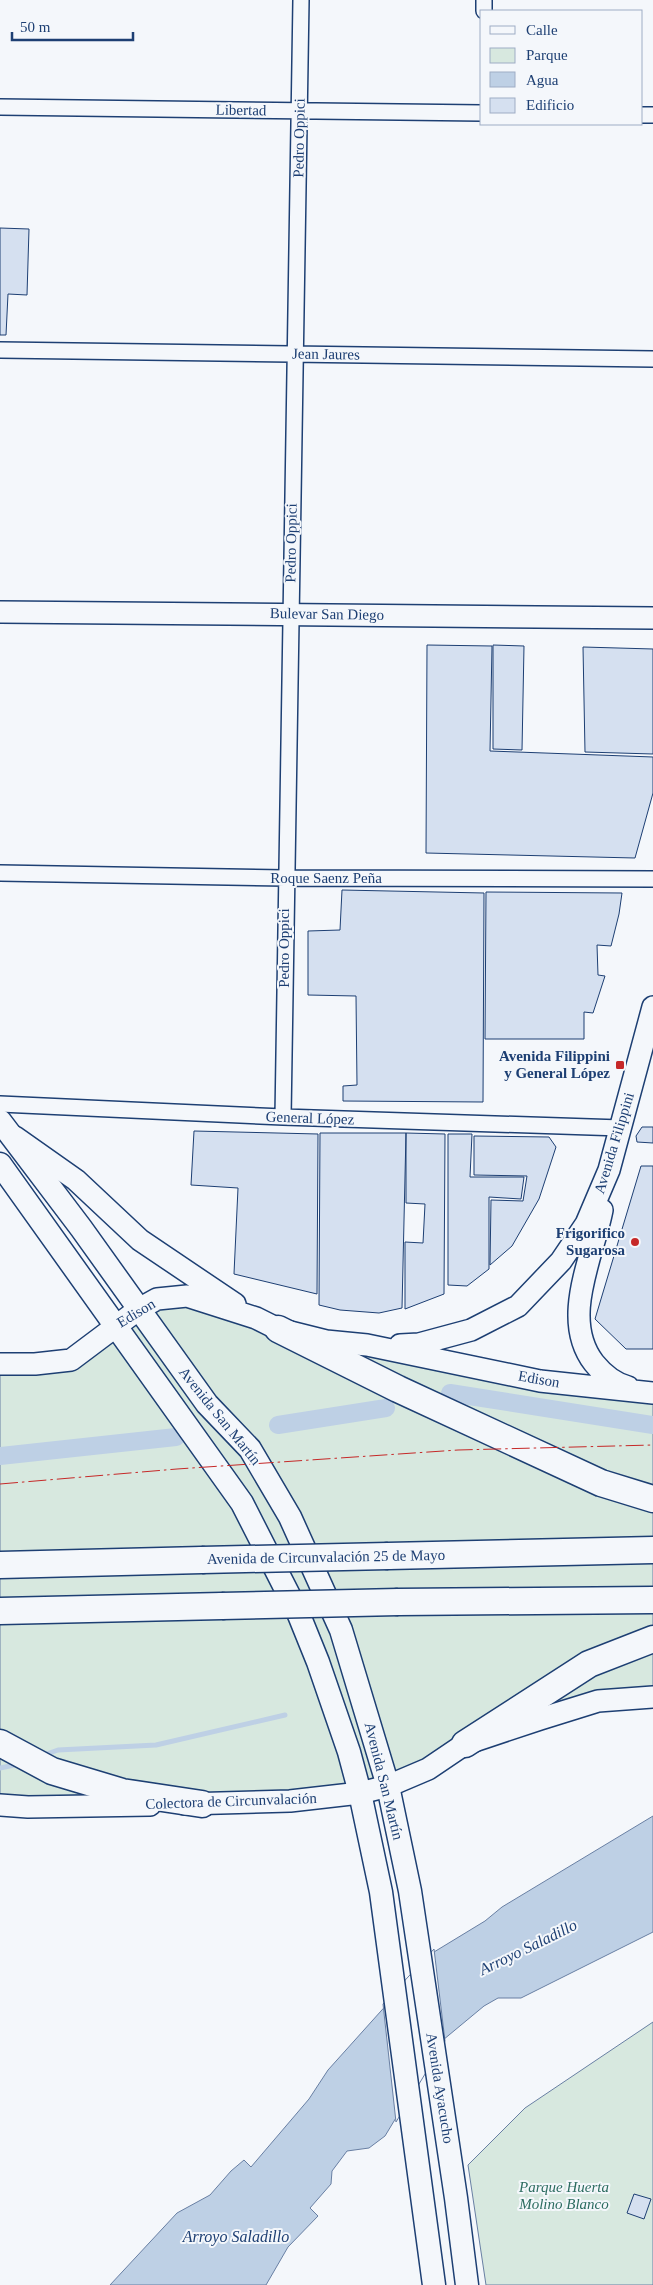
<svg xmlns="http://www.w3.org/2000/svg" width="653" height="2285" font-family="Georgia,serif">
	<style>
		.green { fill: #d7e8df; stroke: #687fa3 }
		.water { fill: #bed0e5; stroke: #687fa3 }
		.pier { fill: #f4f7fb; stroke: #687fa3 }
		.lines { fill: none; stroke-linecap: round; stroke-linejoin: round }
		.stream { stroke: #bed0e5; stroke-width: 5 }
		.canal { stroke: #bed0e5; stroke-width: 18 }
		.building { fill: #d5e0f0; stroke: #1d3f73 }
		.street-casing { stroke: #1d3f73; stroke-width: 18 }
		.secondary-casing { stroke: #1d3f73; stroke-width: 24 }
		.primary-casing { stroke: #1d3f73; stroke-width: 25 }
		.highway-casing { stroke: #1d3f73; stroke-width: 29 }
		.street { stroke: #f4f7fb; stroke-width: 15 }
		.secondary { stroke: #f4f7fb; stroke-width: 21 }
		.primary { stroke: #f4f7fb; stroke-width: 22 }
		.highway { stroke: #f4f7fb; stroke-width: 26 }
		.highway-bridge-casing { stroke: #1d3f73; stroke-width: 29; stroke-linecap: butt }
		.highway-bridge { stroke: #f4f7fb; stroke-width: 26 }
		.power { stroke: #c62828; stroke-width: 1; stroke-dasharray: 18 4 2.5 4; stroke-linecap: butt }
		.poi-dot { fill: #c62828; stroke: #f4f7fb; stroke-width: 2 }
		.labels { text-anchor: middle; dominant-baseline: central; stroke-width: 4; stroke-linejoin: round; paint-order: stroke }
		.street-label { font-size: 15px; fill: #1d3f73; stroke: #f4f7fb }
		.poi-label { font-size: 15px; font-weight: bold; fill: #1d3f73; stroke: #f4f7fb; text-anchor: end }
		.park-label { font-size: 15px; font-style: italic; fill: #2c6c60; stroke: #f4f7fb }
		.water-label { font-size: 16px; font-style: italic; fill: #1d3f73; stroke: #f4f7fb }
	</style>
	<rect width="100%" height="100%" fill="#f4f7fb"/>
	<path class="green" d="M 157,1299 L 653,1393 L 653,1697 L 598,1701 L 388,1786 L 0,1805 L 0,1364 L 71,1360 Z
		M 653,2022 L 653,2285 L 486,2285 L 468,2165 L 525,2108 Z"/>
	<path class="water" d="M 653,1816 L 653,1932 L 521,1998 L 498,1998 L 484,2006 L 443,2040 L 385,2136 L 369,2148 L 347,2151 L 332,2171 L 331,2184 L 310,2208 L 318,2216 L 288,2247 L 266,2285 L 110,2285 L 177,2213 L 210,2195 L 231,2171 L 244,2160 L 251,2167 L 309,2099 L 328,2070 L 434,1952 L 485,1921 L 502,1907 Z"/>
	<path class="pier" d="M 434,1949 L 445,2041 L 396,2122 L 383,2004 Z"/>
	<g class="lines">
		<path class="stream" d="M 44,1755 L 58,1750 L 156,1745 L 285,1715
			M 0,1768 L 19,1764"/>
		<path class="canal" d="M 450,1393 L 653,1425
			M 278,1425 L 386,1408
			M 0,1456 L 176,1437"/>
	</g>
	<path class="building" d="M 0,228 L 29,229 L 27,295 L 8,294 L 6,335 L 0,335 Z
		M 427,645 L 492,646 L 490,751 L 653,757 L 653,793 L 635,858 L 426,853 Z
		M 493,645 L 524,646 L 522,750 L 493,749 Z
		M 583,647 L 653,649 L 653,754 L 585,752 Z
		M 342,890 L 484,893 L 483,1102 L 343,1101 L 343,1086 L 357,1085 L 356,996 L 308,995 L 308,931 L 340,930 Z
		M 486,892 L 622,893 L 619,914 L 611,946 L 597,945 L 598,975 L 605,976 L 593,1013 L 584,1012 L 584,1039 L 485,1039 Z
		M 642,1127 L 653,1127 L 653,1143 L 637,1142 L 636,1136 Z
		M 194,1131 L 318,1134 L 317,1294 L 234,1274 L 238,1188 L 191,1185 Z
		M 320,1133 L 406,1133 L 402,1308 L 379,1313 L 340,1310 L 319,1305 Z
		M 406,1133 L 445,1134 L 444,1294 L 405,1309 L 405,1242 L 423,1243 L 425,1204 L 406,1203 Z
		M 448,1134 L 472,1134 L 470,1177 L 524,1177 L 521,1199 L 489,1197 L 489,1269 L 467,1286 L 448,1285 Z
		M 474,1136 L 549,1137 L 556,1147 L 539,1199 L 512,1246 L 490,1265 L 491,1200 L 523,1201 L 527,1176 L 474,1175 Z
		M 641,1166 L 653,1166 L 653,1349 L 626,1349 L 595,1319 Z
		M 634,2194 L 651,2199 L 644,2219 L 627,2213 Z"/>
	<g class="lines">
		<defs>
			<path id="street" d="M 484,11 L 484,0
				M 0,107 L 482,113
				M 642,115 L 653,115
				M 0,350 L 653,359
				M 0,873 L 285,878 L 653,879
				M 0,1104 L 283,1117 L 621,1128
				M 283,1117 C 286,744 297,372 301,0"/>
			<path id="secondary" d="M 0,612 L 653,618
				M 15,1137 L 76,1180 L 140,1240 L 235,1304
				M 602,1210 C 593,1257 560,1319 594,1363 C 603,1374 613,1383 628,1387
				M 400,1345 L 419,1344 L 471,1330 L 518,1306 L 561,1261 L 586,1224 L 609,1170 L 653,1007
				M 0,1364 L 35,1364 L 71,1360 L 139,1309 L 157,1299 L 187,1296 L 256,1318 L 278,1329 L 326,1341 L 367,1345 L 540,1381 L 653,1393
				M 185,1804 L 290,1801 L 360,1793 L 388,1786 L 428,1769 L 465,1744 L 540,1719 L 598,1701 L 653,1697
				M 0,1805 L 28,1807 L 150,1805"/>
			<path id="primary" d="M 0,1121 L 81,1228 L 207,1404 L 250,1449 L 290,1517 L 341,1630 L 388,1786 L 410,1891 L 456,2198 L 467,2285
				M 0,1164 L 242,1503 L 299,1615 L 318,1662 L 349,1752 L 360,1793 L 381,1892 L 434,2285"/>
			<path id="highway" d="M 278,1329 L 398,1389 L 601,1483 L 653,1499
				M 388,1556 L 653,1550
				M 0,1565 L 202,1560
				M 398,1602 L 653,1600
				M 0,1611 L 222,1606
				M 0,1743 L 52,1771 L 122,1792 L 202,1804
				M 465,1744 L 589,1664 L 653,1639"/>
		</defs>
		<use href="#street" class="street-casing"/>
		<use href="#secondary" class="secondary-casing"/>
		<use href="#primary" class="primary-casing"/>
		<use href="#highway" class="highway-casing"/>
		<use href="#street" class="street"/>
		<use href="#secondary" class="secondary"/>
		<use href="#primary" class="primary"/>
		<use href="#highway" class="highway"/>
		<defs>
			<path id="highway-bridge" d="M 202,1560 L 388,1556
				M 222,1606 L 398,1602"/>
		</defs>
		<use href="#highway-bridge" class="highway-bridge-casing"/>
		<use href="#highway-bridge" class="highway-bridge"/>
		<path class="power" d="M 0,1484 L 177,1469 L 458,1450 L 653,1445"/>
	</g>
	<g class="poi-dot">
		<rect x="615" y="1060" width="10" height="10" rx="2.5"/>
		<circle cx="635" cy="1242" r="5"/>
	</g>
	<g class="labels">
		<g class="street-label">
			<text transform="translate(241 110) rotate(1)">Libertad</text>
			<text transform="translate(299 138) rotate(-89)">Pedro Oppici</text>
			<text transform="translate(326 354) rotate(1)">Jean Jaures</text>
			<text transform="translate(291 543) rotate(-89)">Pedro Oppici</text>
			<text transform="translate(327 614) rotate(1)">Bulevar San Diego</text>
			<text x="326" y="878">Roque Saenz Peña</text>
			<text transform="translate(284 948) rotate(-90)">Pedro Oppici</text>
			<text transform="translate(310 1118) rotate(2)">General López</text>
			<text transform="translate(614 1143) rotate(-73)">Avenida Filippini</text>
			<text transform="translate(136 1313) rotate(-31)">Edison</text>
			<text transform="translate(539 1379) rotate(10)">Edison</text>
			<text transform="translate(220 1416) rotate(51)">Avenida San Martín</text>
			<text transform="translate(326 1557) rotate(-1)">Avenida de Circunvalación 25 de Mayo</text>
			<text transform="translate(384 1781) rotate(76)">Avenida San Martín</text>
			<text transform="translate(231 1801) rotate(-2)">Colectora de Circunvalación</text>
			<text transform="translate(440 2088) rotate(81)">Avenida Ayacucho</text>
		</g>
		<g class="poi-label">
			<text x="610" y="1056">Avenida Filippini<tspan x="610" dy="17">y General López</tspan></text>
			<text x="625" y="1233">Frigorifico<tspan x="625" dy="17">Sugarosa</tspan></text>
		</g>
		<g class="park-label">
			<text x="564" y="2187">Parque Huerta<tspan x="564" dy="17">Molino Blanco</tspan></text>
		</g>
		<g class="water-label">
			<text transform="translate(528 1947) rotate(-26)">Arroyo Saladillo</text>
			<text x="236" y="2236">Arroyo Saladillo</text>
		</g>
	</g>
	<rect x="480" y="10" width="162" height="115" fill="#f4f7fb" stroke="#9eadc5"/>
	<rect x="490" y="26" width="25" height="8" fill="#f4f7fb" stroke="#9eadc5"/>
	<text x="526" y="35" font-size="15" fill="#1d3f73">Calle</text>
	<rect x="490" y="48" width="25" height="15" fill="#d7e8df" stroke="#9eadc5"/>
	<text x="526" y="60" font-size="15" fill="#1d3f73">Parque</text>
	<rect x="490" y="72" width="25" height="15" fill="#bed0e5" stroke="#9eadc5"/>
	<text x="526" y="85" font-size="15" fill="#1d3f73">Agua</text>
	<rect x="490" y="98" width="25" height="15" fill="#d5e0f0" stroke="#9eadc5"/>
	<text x="526" y="110" font-size="15" fill="#1d3f73">Edificio</text>
	<path d="M12 32v8h121v-8" fill="none" stroke="#1d3f73" stroke-width="2.5"/>
	<text x="20" y="32" font-size="15" fill="#1d3f73" stroke="#f4f7fb" stroke-width="4" paint-order="stroke">50 m</text>
</svg>
